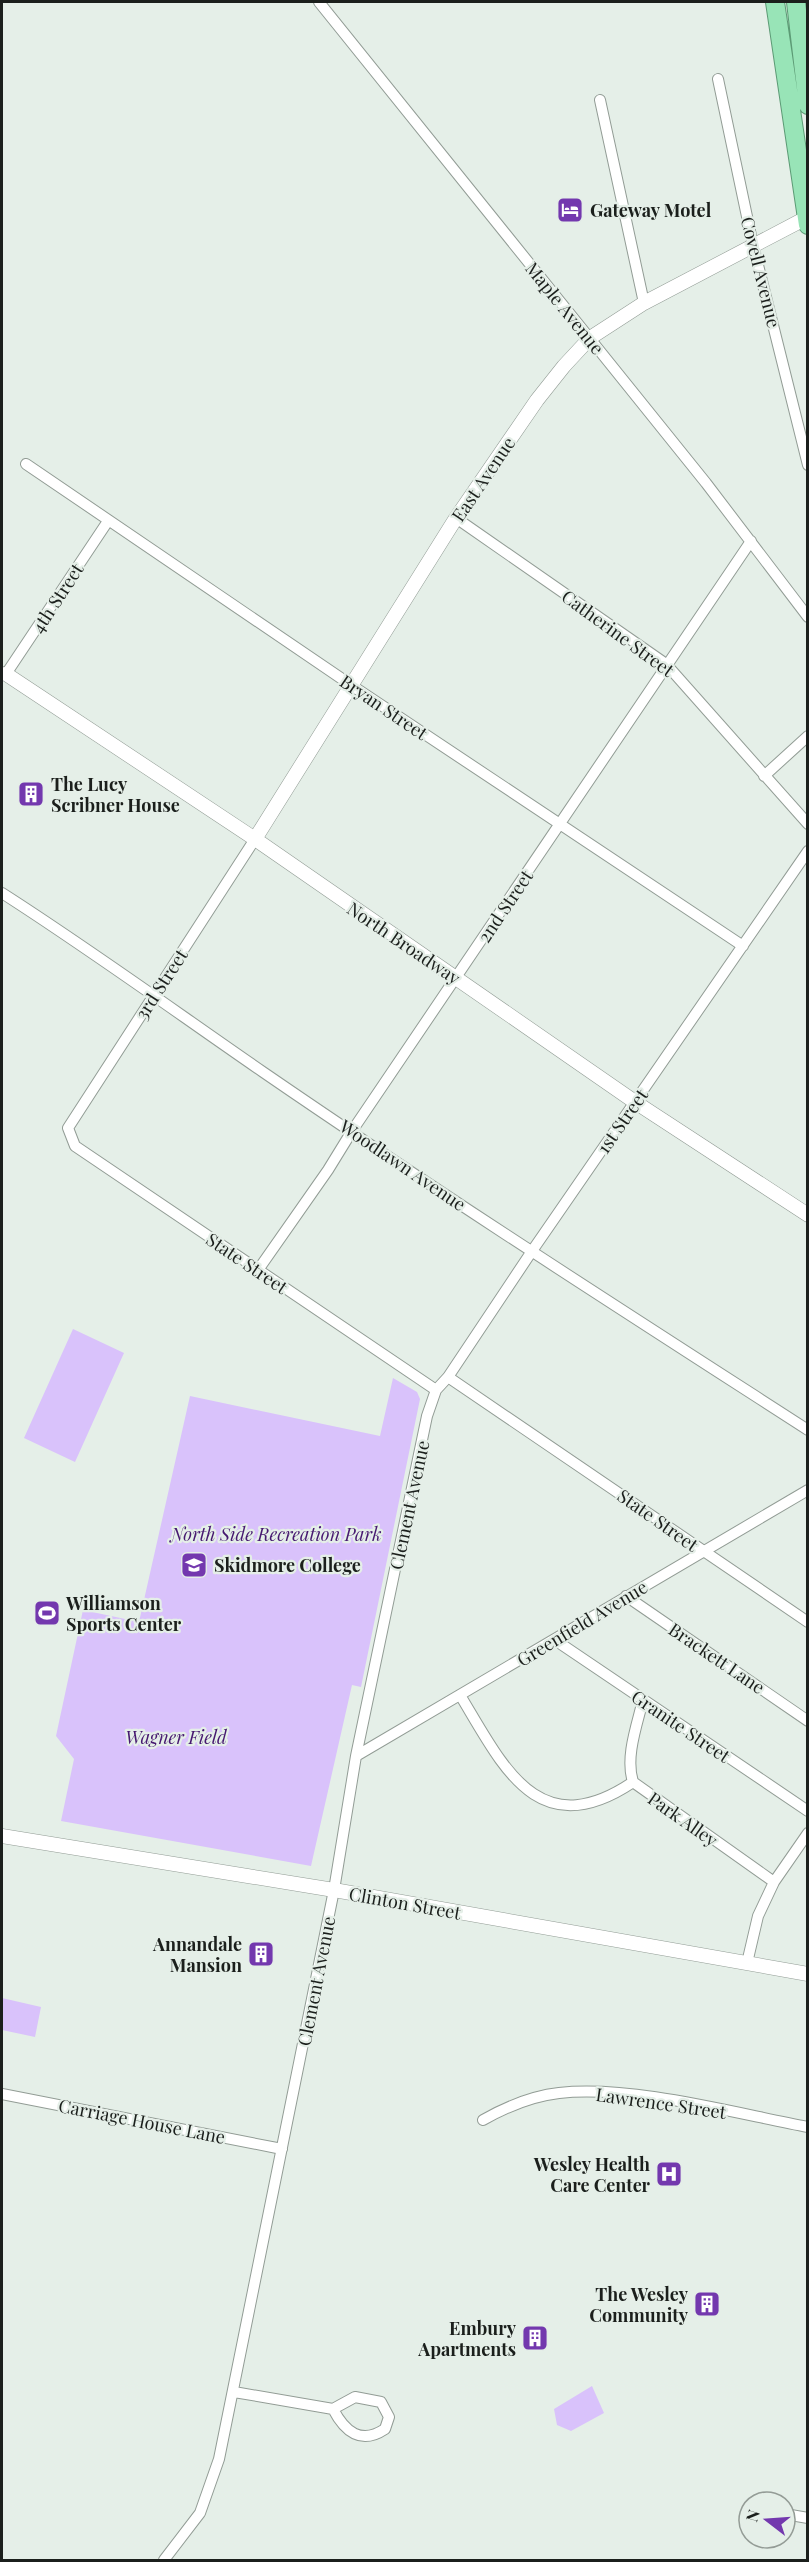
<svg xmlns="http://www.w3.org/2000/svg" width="809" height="2562" font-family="'Playfair Display',serif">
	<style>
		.green { fill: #d9c2fb }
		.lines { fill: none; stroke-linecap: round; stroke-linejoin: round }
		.minor-casing { stroke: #929c95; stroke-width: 12 }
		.tertiary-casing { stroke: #929c95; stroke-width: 15 }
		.trunk-casing { stroke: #5c9b75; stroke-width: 20 }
		.minor { stroke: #fff; stroke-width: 10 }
		.tertiary { stroke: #fff; stroke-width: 14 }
		.trunk { stroke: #98e4b7; stroke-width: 18 }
		.labels { text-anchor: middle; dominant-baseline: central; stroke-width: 4.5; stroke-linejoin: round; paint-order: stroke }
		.poi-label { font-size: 18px; font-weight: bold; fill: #1b1f1c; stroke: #e5efe8; text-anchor: start }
		.street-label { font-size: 18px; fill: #1b1f1c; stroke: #e5efe8 }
		.park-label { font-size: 18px; font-style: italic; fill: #461870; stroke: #e5efe8 }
	</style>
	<rect width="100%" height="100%" fill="#e5efe8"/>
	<path class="green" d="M 73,1329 L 124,1353 L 75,1462 L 24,1438 Z
		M 393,1378 L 417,1392 L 420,1399 L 361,1687 L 352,1685 L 311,1866 L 61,1821 L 74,1759 L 56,1736 L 83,1610 L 139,1622 L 190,1396 L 380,1436 Z
		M 2,1998 L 41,2007 L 35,2037 L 2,2030 Z
		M 592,2386 L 604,2413 L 571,2431 L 557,2425 L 554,2409 Z"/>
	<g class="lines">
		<defs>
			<path id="minor" d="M 319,2 L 706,483 L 808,617
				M 718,79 L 753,245 L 808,465
				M 600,100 L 644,303
				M 26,464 L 351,685 L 743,946
				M 456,518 L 666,664 L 808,824
				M 2,672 L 6,674 L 108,521
				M 764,776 L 808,736
				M 255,839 L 68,1128 L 75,1146 L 436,1390
				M 2,893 C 91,950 176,1012 263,1072 C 442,1195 625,1312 808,1430
				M 258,1270 L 328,1170 L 352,1131 L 751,541
				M 448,1377 L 808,1622
				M 626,1596 L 808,1721
				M 555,1640 L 808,1811
				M 460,1695 C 503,1766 538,1846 633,1782
				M 643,1700 C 637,1725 625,1757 633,1782 L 774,1882
				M 356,1756 L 808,1490
				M 747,1963 L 758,1916 L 774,1882 L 808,1833
				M 2,2094 L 282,2149
				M 483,2120 C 506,2107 532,2096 559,2093 C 633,2085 734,2113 808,2127
				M 234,2392 L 333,2409
				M 355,2397 L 381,2402 L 389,2417 L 385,2429 C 361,2445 345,2432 333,2409 Z
				M 785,2514 L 808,2518
				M 164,2560 L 200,2513 L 219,2459 L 334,1890 L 356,1756 L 427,1416 L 436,1390 L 448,1377 L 532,1251 L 808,851"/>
			<path id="tertiary" d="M 6,674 L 255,839 L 635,1102 L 808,1215
				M 255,839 L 456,518 L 537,400 L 564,366 L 590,338 L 644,303 L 808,217
				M 2,1836 L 334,1890 L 808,1974"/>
			<path id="trunk" d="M 775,2 L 808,225
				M 796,2 L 808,105"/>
		</defs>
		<use href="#minor" class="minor-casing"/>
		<use href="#tertiary" class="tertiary-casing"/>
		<use href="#trunk" class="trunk-casing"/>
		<use href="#minor" class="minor"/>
		<use href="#tertiary" class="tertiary"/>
		<use href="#trunk" class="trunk"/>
	</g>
	<defs>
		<symbol id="hotel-square" viewBox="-11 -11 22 22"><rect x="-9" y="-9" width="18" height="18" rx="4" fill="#7338ae" stroke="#e5efe8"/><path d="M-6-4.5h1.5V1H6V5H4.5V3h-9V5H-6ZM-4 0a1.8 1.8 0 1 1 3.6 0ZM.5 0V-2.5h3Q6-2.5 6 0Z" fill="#fff"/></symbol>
		<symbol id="building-square" viewBox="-11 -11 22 22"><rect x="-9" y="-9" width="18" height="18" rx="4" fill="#7338ae" stroke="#e5efe8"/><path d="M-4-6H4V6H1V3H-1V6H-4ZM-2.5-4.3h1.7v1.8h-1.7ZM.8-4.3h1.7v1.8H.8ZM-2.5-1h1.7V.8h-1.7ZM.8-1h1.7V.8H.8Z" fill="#fff"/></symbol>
		<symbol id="university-square" viewBox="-11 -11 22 22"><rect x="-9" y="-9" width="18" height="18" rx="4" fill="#7338ae" stroke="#e5efe8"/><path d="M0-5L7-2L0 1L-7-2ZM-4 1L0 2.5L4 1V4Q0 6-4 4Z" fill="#fff"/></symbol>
		<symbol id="stadium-square" viewBox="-11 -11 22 22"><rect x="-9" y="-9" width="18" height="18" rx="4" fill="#7338ae" stroke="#e5efe8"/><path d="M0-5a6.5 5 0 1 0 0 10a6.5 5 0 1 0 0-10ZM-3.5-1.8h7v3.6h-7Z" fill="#fff"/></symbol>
		<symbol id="hospital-square" viewBox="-11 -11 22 22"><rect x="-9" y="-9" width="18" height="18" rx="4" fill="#7338ae" stroke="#e5efe8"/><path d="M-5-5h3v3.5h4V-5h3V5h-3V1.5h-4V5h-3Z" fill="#fff"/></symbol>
	</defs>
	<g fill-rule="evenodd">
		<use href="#hotel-square" x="555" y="195" width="30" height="30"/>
		<use href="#building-square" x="16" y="779" width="30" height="30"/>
		<use href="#university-square" x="179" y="1550" width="30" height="30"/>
		<use href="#stadium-square" x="32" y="1598" width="30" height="30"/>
		<use href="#building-square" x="246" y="1939" width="30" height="30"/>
		<use href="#hospital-square" x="654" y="2159" width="30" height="30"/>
		<use href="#building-square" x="692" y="2289" width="30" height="30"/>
		<use href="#building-square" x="520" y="2323" width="30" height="30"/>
	</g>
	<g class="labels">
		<g class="poi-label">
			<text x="590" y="210">Gateway Motel</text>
			<text x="51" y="784">The Lucy<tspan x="51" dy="21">Scribner House</tspan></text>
			<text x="214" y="1565">Skidmore College</text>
			<text x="66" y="1603">Williamson<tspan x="66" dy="21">Sports Center</tspan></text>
			<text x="242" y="1944" text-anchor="end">Annandale<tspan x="242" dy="21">Mansion</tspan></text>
			<text x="650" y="2164" text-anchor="end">Wesley Health<tspan x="650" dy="21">Care Center</tspan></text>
			<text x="688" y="2294" text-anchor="end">The Wesley<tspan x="688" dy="21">Community</tspan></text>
			<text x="516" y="2328" text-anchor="end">Embury<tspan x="516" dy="21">Apartments</tspan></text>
		</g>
		<g class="street-label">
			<text transform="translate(761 272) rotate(76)">Covell Avenue</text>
			<text transform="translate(565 308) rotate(51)">Maple Avenue</text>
			<text transform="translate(483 479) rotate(-56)">East Avenue</text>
			<text transform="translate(57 598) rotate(-57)">4th Street</text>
			<text transform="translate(618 633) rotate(36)">Catherine Street</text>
			<text transform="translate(384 707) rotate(34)">Bryan Street</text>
			<text transform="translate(505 906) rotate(-56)">2nd Street</text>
			<text transform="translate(404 943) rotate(34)">North Broadway</text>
			<text transform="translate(161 984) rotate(-57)">3rd Street</text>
			<text transform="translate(622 1121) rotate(-55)">1st Street</text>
			<text transform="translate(403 1165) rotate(34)">Woodlawn Avenue</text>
			<text transform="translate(247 1263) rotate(34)">State Street</text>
			<text transform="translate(409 1505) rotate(-78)">Clement Avenue</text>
			<text transform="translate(658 1520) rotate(35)">State Street</text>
			<text transform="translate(582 1623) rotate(-31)">Greenfield Avenue</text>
			<text transform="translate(717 1658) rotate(34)">Brackett Lane</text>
			<text transform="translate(681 1726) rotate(34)">Granite Street</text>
			<text transform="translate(683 1819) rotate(35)">Park Alley</text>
			<text transform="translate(405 1903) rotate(10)">Clinton Street</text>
			<text transform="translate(316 1981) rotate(-79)">Clement Avenue</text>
			<text transform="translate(661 2103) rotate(8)">Lawrence Street</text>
			<text transform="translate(142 2121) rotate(11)">Carriage House Lane</text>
		</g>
		<g class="park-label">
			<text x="276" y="1534">North Side Recreation Park</text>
			<text x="176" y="1737">Wagner Field</text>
		</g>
	</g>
	<rect width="809" height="2562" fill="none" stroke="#1b1f1c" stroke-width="6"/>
	<g transform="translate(767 2520) rotate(287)"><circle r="28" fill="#e5efe8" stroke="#949c96" stroke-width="1.5"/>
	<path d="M0-4.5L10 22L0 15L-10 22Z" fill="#7338ae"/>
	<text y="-9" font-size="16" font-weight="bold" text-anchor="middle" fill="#1b1f1c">N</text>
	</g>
</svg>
